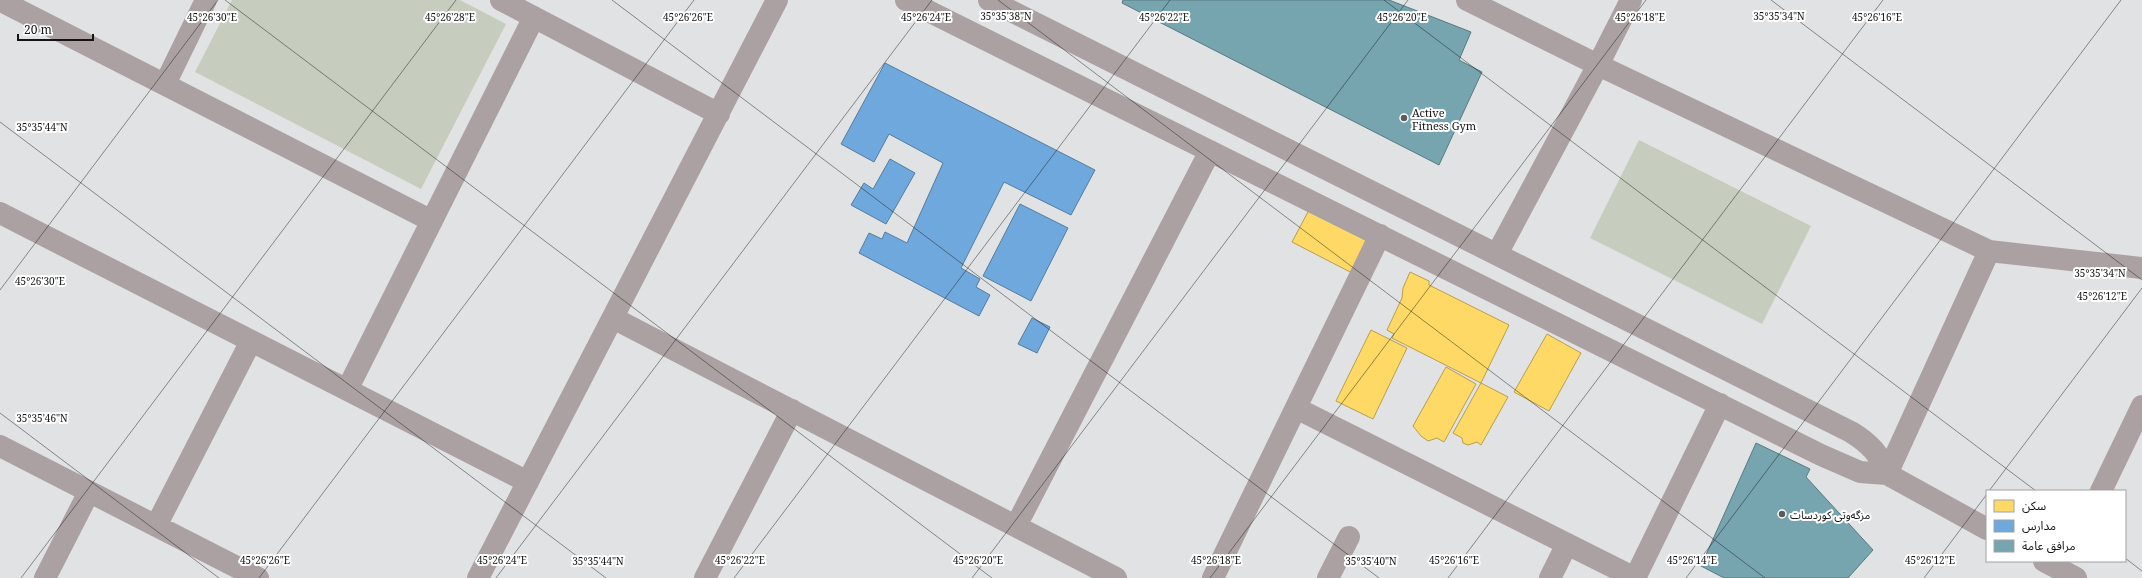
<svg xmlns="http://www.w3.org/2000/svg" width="2142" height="578" font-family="'Noto Serif','Noto Sans Arabic',serif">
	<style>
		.green { fill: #c6cdbe }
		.homes { fill: #ffd966; stroke: #b89e4e }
		.schools { fill: #6fa8dc; stroke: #547ca0 }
		.public { fill: #76a5af; stroke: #597a81 }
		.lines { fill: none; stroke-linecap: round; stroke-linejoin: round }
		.minor { stroke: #aba1a2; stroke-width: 22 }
		.ticks { fill: none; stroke: #141415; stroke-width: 1; stroke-opacity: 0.45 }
		.poi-dot { fill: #5c5c5d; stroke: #fff; stroke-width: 1.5 }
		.labels { text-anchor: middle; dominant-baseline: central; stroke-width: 4; stroke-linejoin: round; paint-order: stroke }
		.poi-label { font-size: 11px; fill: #141415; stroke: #fff; text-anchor: start }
		.ticks-label { font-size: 10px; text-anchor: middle; fill: #141415; stroke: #fff; stroke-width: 4; stroke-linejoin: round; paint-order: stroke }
	</style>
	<rect width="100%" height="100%" fill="#e1e2e3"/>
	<path class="green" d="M 232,0 L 460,0 L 506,24 L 421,189 L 195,72 Z
		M 1639,140 L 1811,226 L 1762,324 L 1590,238 Z"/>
	<path class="homes" d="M 1309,210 L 1373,243 L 1356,275 L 1292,242 Z
		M 1410,272 L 1429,281 L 1429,285 L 1509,325 L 1481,383 L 1392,338 L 1394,334 L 1387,330 L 1402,298 L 1403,288 Z
		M 1371,330 L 1407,348 L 1373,419 L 1336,401 Z
		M 1547,334 L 1581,353 L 1549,411 L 1514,392 Z
		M 1446,367 L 1476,384 L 1444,442 L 1437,438 L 1428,441 L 1421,436 L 1413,426 Z
		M 1481,383 L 1508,397 L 1481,445 L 1477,442 L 1468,445 L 1463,443 L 1462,438 L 1453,433 Z"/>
	<path class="schools" d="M 885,63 L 1095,170 L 1071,215 L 1004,182 L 961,268 L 980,279 L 976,287 L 990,295 L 979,316 L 859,253 L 869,233 L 882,239 L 885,232 L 907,243 L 943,163 L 889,134 L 874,162 L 841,144 Z
		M 890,159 L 915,173 L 886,224 L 851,205 L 864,183 L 873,189 Z
		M 1020,204 L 1068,228 L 1031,301 L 983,276 Z
		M 1032,318 L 1050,327 L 1037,353 L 1018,344 Z"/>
	<path class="public" d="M 1123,0 L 1389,0 L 1471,32 L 1459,60 L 1482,72 L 1439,165 L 1122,3 Z
		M 1756,443 L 1810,469 L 1806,477 L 1873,550 L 1848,578 L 1724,578 L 1701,566 Z"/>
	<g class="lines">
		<path class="minor" d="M 501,0 L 719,114
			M 906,0 L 1821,455 L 1860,472 L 1887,474 L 1987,529
			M 989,0 L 1851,432 C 1869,443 1880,454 1887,474
			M 1467,0 L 1598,65 L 1989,251 L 2142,268
			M 5,3 L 432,221
			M 165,84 L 206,0
			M 0,213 L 528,482
			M 1497,254 L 1598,65 L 1631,0
			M 613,318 L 1116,578
			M 347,390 L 534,17
			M 1296,408 L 1635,578
			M 0,446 L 258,578
			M 1887,474 L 1989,251
			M 2101,491 L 2142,406
			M 156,526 L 251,341
			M 1016,526 L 1210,151
			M 2044,561 L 2076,578
			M 45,578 L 89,492
			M 478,578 L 777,0
			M 705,578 L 792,410
			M 1213,578 L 1380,235
			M 1328,578 L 1349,537
			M 1550,578 L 1567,544
			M 1635,578 L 1720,404"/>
	</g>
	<path class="ticks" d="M 225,0 L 992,578M 612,0 L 1379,578M 998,0 L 1765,578M 1384,0 L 2036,491M 1771,0 L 2142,280M 0,122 L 606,578M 0,290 L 218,0M 0,413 L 219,578M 1989,491 L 2142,288M 2125,558 L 2142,571M 21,578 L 456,0M 259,578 L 694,0M 496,578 L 932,0M 734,578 L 1170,0M 972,578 L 1408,0M 1210,578 L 1646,0M 1448,578 L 1883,0M 1686,578 L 2121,0M 1924,578 L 1987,494"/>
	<g class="poi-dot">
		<circle cx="1404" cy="118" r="4"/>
		<circle cx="1782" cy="514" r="4"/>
	</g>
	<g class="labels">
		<g class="poi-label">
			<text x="1412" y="112">Active<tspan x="1412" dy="13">Fitness Gym</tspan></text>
			<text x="1790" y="514">مزگەوتی كوردسات</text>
		</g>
	</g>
	<g class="ticks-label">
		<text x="1006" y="20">35°35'38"N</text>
		<text x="1779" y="20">35°35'34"N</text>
		<text x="212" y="21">45°26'30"E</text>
		<text x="450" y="21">45°26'28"E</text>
		<text x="688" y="21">45°26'26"E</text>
		<text x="926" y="21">45°26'24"E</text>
		<text x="1164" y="21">45°26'22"E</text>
		<text x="1402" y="21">45°26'20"E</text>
		<text x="1640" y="21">45°26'18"E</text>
		<text x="1877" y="21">45°26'16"E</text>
		<text x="42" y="131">35°35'44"N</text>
		<text x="2100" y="277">35°35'34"N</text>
		<text x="40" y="285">45°26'30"E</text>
		<text x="2102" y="300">45°26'12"E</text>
		<text x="42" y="422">35°35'46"N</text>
		<text x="265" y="564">45°26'26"E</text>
		<text x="502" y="564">45°26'24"E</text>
		<text x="740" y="564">45°26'22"E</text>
		<text x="978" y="564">45°26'20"E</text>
		<text x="1216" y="564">45°26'18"E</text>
		<text x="1454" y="564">45°26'16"E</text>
		<text x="1692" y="564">45°26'14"E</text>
		<text x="1930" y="564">45°26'12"E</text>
		<text x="598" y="565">35°35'44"N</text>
		<text x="1371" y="565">35°35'40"N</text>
	</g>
	<rect x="1986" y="490" width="140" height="72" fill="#ffffff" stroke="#a1a1a1"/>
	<rect x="1994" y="500" width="20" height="12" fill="#ffd966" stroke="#a1a1a1"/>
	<text x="2022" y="510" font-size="12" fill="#141415">سكن</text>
	<rect x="1994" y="520" width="20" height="12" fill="#6fa8dc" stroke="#a1a1a1"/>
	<text x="2022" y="530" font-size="12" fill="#141415">مدارس</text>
	<rect x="1994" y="540" width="20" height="12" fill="#76a5af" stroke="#a1a1a1"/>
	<text x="2022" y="550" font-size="12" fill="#141415">مرافق عامة</text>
	<path d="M18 34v6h75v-6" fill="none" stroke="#141415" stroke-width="2"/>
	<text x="24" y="34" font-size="12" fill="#141415" stroke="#ffffff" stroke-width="3" paint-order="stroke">20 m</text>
</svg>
